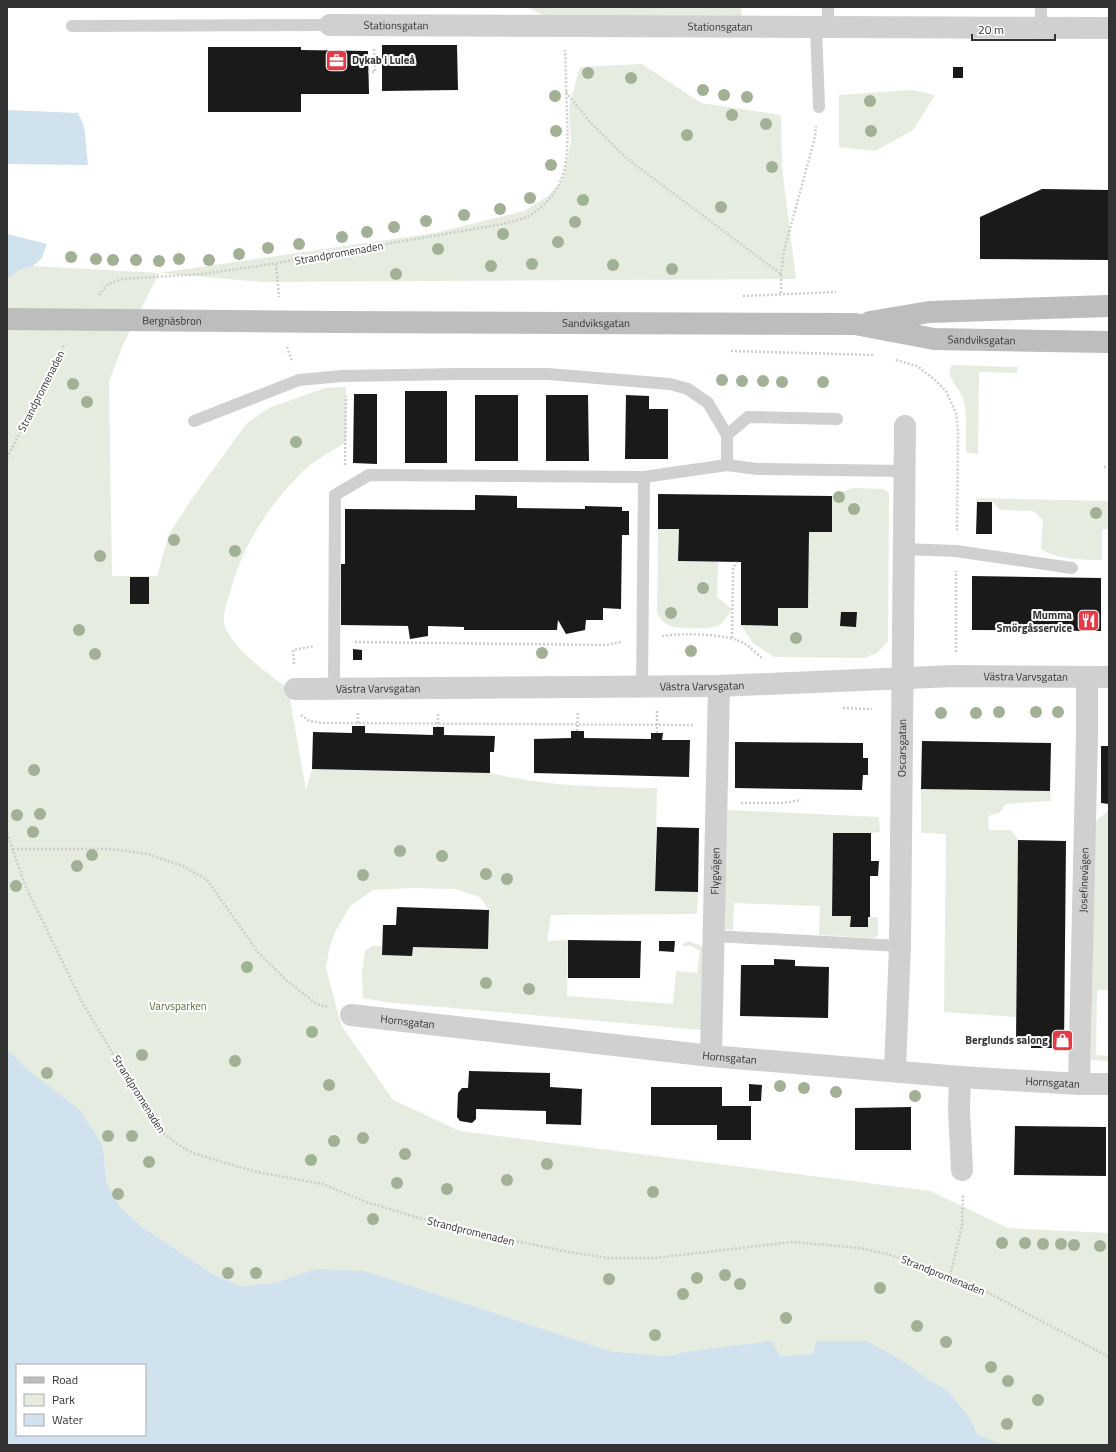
<svg xmlns="http://www.w3.org/2000/svg" width="1116" height="1452" font-family="'Titillium Web',sans-serif">
	<style>
		.green { fill: #e6ecdf }
		.water { fill: #cfe2ee; fill-rule: evenodd }
		.building { fill: #1a1a1a }
		.lines { fill: none; stroke-linecap: round; stroke-linejoin: round }
		.path { stroke: #cdcdcd; stroke-width: 2.5; stroke-dasharray: 2 2; stroke-linecap: butt }
		.lane { stroke: #d0d0d0; stroke-width: 12 }
		.street { stroke: #d0d0d0; stroke-width: 22 }
		.secondary { stroke: #bdbdbd; stroke-width: 22 }
		.secondary-bridge { stroke: #bdbdbd; stroke-width: 22 }
		.tree { fill: #a2b095 }
		.labels { text-anchor: middle; dominant-baseline: central; stroke-width: 4; stroke-linejoin: round; paint-order: stroke }
		.street-label { font-size: 11px; fill: #333; stroke: #fff }
		.poi-label { font-size: 11px; font-weight: bold; fill: #333; stroke: #fff; text-anchor: end }
		.park-label { font-size: 11px; fill: #56703f; stroke: #fff }
	</style>
	<rect width="100%" height="100%" fill="#fff"/>
	<path class="green" d="M 527,7 L 741,7 L 742,24 L 564,26 Z
		M 642,64 L 701,103 L 781,115 L 782,168 L 796,279 L 263,282 L 159,273 L 122,347 L 109,382 L 112,576 L 157,576 L 169,534 L 193,497 L 247,423 L 271,407 L 325,388 L 346,387 L 346,442 C 332,451 315,460 303,471 C 271,503 244,542 232,586 C 229,597 223,610 224,622 C 227,645 270,675 288,689 L 306,790 L 312,769 L 490,773 C 544,786 600,787 657,788 L 655,891 L 698,892 L 697,914 L 551,915 L 547,941 L 568,940 L 567,996 L 673,1004 L 676,971 L 697,973 L 700,951 L 691,946 L 683,946 L 683,943 L 690,941 L 705,948 L 702,1030 L 384,1002 L 363,998 L 362,972 L 365,951 L 373,946 L 382,946 L 382,955 L 412,956 L 413,947 L 488,949 L 489,910 L 480,897 L 455,889 L 411,888 L 373,890 L 350,906 L 335,932 L 329,949 L 326,968 L 341,1025 L 393,1100 L 460,1131 L 930,1191 L 1008,1228 L 1109,1233 L 1109,1445 L 1002,1445 L 977,1434 L 970,1418 L 948,1391 L 926,1378 L 816,1342 L 813,1354 L 780,1356 L 697,1350 L 664,1356 L 610,1351 L 499,1315 L 315,1269 L 274,1283 L 241,1286 L 211,1273 L 142,1227 L 119,1206 L 106,1180 L 103,1146 L 37,1077 L 7,1050 L 7,279 L 19,270 L 33,266 L 159,273 L 435,233 L 524,211 L 548,196 L 562,181 L 571,143 L 569,106 L 580,67 Z
		M 912,90 L 935,95 L 913,130 L 875,151 L 839,147 L 839,95 Z
		M 952,365 L 1018,367 L 1017,373 L 979,372 L 978,454 L 966,452 C 965,435 968,415 963,398 C 959,387 944,375 952,365 Z
		M 853,488 L 883,489 L 889,493 L 888,641 L 877,653 L 864,658 L 774,657 L 753,643 L 741,625 L 778,626 L 778,608 L 808,608 L 809,532 L 832,532 L 832,496 Z
		M 976,498 L 1109,501 L 1109,529 L 1102,529 L 1102,560 C 1082,560 1058,560 1041,549 L 1043,520 L 1033,511 L 1000,510 L 992,502 L 977,502 Z
		M 658,529 L 679,529 L 678,561 L 718,562 L 717,597 L 732,609 C 728,616 724,622 717,626 C 711,629 678,629 670,626 C 664,623 660,619 657,613 Z
		M 921,789 L 1050,791 L 1051,801 L 1006,804 L 999,813 L 988,816 L 989,830 L 1011,830 L 1018,840 L 1016,1017 L 944,1012 L 946,834 L 921,833 Z
		M 727,810 L 879,817 L 880,832 L 871,833 L 833,833 L 832,916 L 851,916 L 851,927 L 867,927 L 868,917 L 878,917 L 878,934 L 875,938 L 819,935 L 820,906 L 734,903 L 733,930 L 725,929 L 725,873 Z
		M 1109,810 L 1109,990 L 1097,990 L 1096,1055 L 1109,1056 L 1109,1061 L 1092,1060 L 1091,1058 L 1095,822 Z"/>
	<path class="water" d="M 7,110 L 78,113 L 84,126 L 88,165 L 7,164 Z
		M 7,234 L 47,244 L 42,258 L 33,266 L 19,270 L 7,279 Z
		M 7,1050 L 37,1077 L 80,1110 L 103,1146 L 106,1180 L 119,1206 L 142,1227 L 211,1273 L 241,1286 L 274,1283 L 315,1269 L 365,1271 L 610,1351 L 664,1356 L 697,1350 L 772,1341 L 780,1356 L 813,1354 L 816,1341 L 867,1341 L 903,1361 L 926,1378 L 948,1391 L 970,1418 L 977,1434 L 1002,1445 L 7,1445 ZM 17,1365 L 145,1365 L 145,1435 L 17,1435 Z"/>
	<path class="building" d="M 382,45 L 457,45 L 458,90 L 382,91 Z
		M 208,47 L 301,47 L 301,50 L 368,51 L 369,94 L 301,94 L 301,112 L 208,112 Z
		M 953,67 L 963,67 L 963,78 L 953,78 Z
		M 1042,189 L 1109,190 L 1109,260 L 980,259 L 980,217 Z
		M 405,391 L 447,391 L 447,463 L 405,463 Z
		M 354,394 L 377,394 L 377,464 L 353,463 Z
		M 475,395 L 518,395 L 518,461 L 475,461 Z
		M 546,395 L 588,395 L 589,461 L 546,461 Z
		M 626,395 L 649,396 L 649,409 L 668,409 L 668,459 L 625,459 Z
		M 658,494 L 832,496 L 832,532 L 809,532 L 808,608 L 778,608 L 778,626 L 741,625 L 741,562 L 678,561 L 679,529 L 658,529 Z
		M 475,495 L 517,496 L 517,508 L 585,509 L 585,506 L 622,507 L 622,511 L 629,511 L 629,535 L 622,535 L 621,609 L 603,608 L 603,620 L 586,620 L 585,630 L 566,634 L 558,620 L 557,630 L 464,630 L 464,627 L 428,626 L 428,636 L 410,639 L 408,626 L 341,625 L 341,564 L 345,564 L 345,509 L 475,510 Z
		M 977,502 L 992,502 L 992,534 L 976,534 Z
		M 972,576 L 1101,578 L 1101,631 L 972,630 Z
		M 130,577 L 149,577 L 149,604 L 130,604 Z
		M 841,612 L 857,612 L 856,627 L 840,626 Z
		M 353,649 L 362,650 L 362,660 L 353,660 Z
		M 352,726 L 365,726 L 365,733 L 433,735 L 433,727 L 444,727 L 444,735 L 495,736 L 494,752 L 490,752 L 490,773 L 312,769 L 313,732 L 352,733 Z
		M 571,731 L 584,731 L 584,738 L 651,739 L 651,733 L 663,733 L 662,740 L 690,740 L 689,777 L 534,773 L 534,739 L 571,738 Z
		M 922,741 L 1051,743 L 1050,791 L 921,789 Z
		M 735,742 L 863,743 L 863,758 L 868,758 L 868,775 L 863,775 L 862,790 L 735,788 Z
		M 1101,746 L 1109,746 L 1109,804 L 1101,803 Z
		M 657,827 L 699,828 L 698,892 L 655,891 Z
		M 833,833 L 871,833 L 871,861 L 879,861 L 878,876 L 870,876 L 870,917 L 868,917 L 868,927 L 850,927 L 851,916 L 832,916 Z
		M 1018,840 L 1066,841 L 1064,1048 L 1031,1048 L 1031,1041 L 1016,1041 Z
		M 397,907 L 489,910 L 488,949 L 413,947 L 412,956 L 382,955 L 383,925 L 396,925 Z
		M 568,940 L 641,941 L 640,978 L 568,978 Z
		M 659,941 L 675,941 L 674,952 L 659,951 Z
		M 774,959 L 795,960 L 795,966 L 829,967 L 828,1018 L 740,1016 L 741,965 L 774,965 Z
		M 469,1071 L 550,1073 L 550,1087 L 582,1089 L 581,1125 L 546,1124 L 546,1111 L 476,1109 L 476,1119 L 472,1123 L 460,1121 L 457,1117 L 458,1093 L 462,1088 L 468,1088 Z
		M 749,1084 L 762,1085 L 761,1101 L 749,1101 Z
		M 651,1087 L 722,1087 L 722,1106 L 751,1106 L 751,1140 L 717,1140 L 717,1125 L 651,1125 Z
		M 911,1107 L 911,1150 L 855,1150 L 855,1108 Z
		M 1015,1126 L 1106,1127 L 1106,1176 L 1014,1175 Z"/>
	<g class="lines">
		<path class="path" d="M 368,72 L 375,72 L 374,49
			M 566,92 L 589,121 L 625,157 L 781,274 L 781,295
			M 276,264 L 279,297
			M 781,275 L 784,251 L 815,137 L 816,126
			M 99,295 L 108,284 L 122,279 L 202,274 L 259,266 L 503,224 C 512,221 524,220 532,214 C 571,188 568,153 567,112 C 566,91 566,71 565,50
			M 743,296 L 836,292
			M 287,347 L 292,361
			M 731,351 L 874,355
			M 896,360 L 917,366 L 934,379 L 946,391 L 956,413 L 958,431 L 957,532
			M 7,458 L 64,345
			M 345,465 L 346,396
			M 1104,467 L 1109,467
			M 662,636 C 682,633 729,633 745,644 C 751,648 757,654 762,658
			M 732,638 L 733,568 L 737,562
			M 355,642 L 606,645 L 621,642
			M 956,652 L 956,571
			M 294,664 L 293,650 L 314,646
			M 843,708 L 872,709
			M 358,713 L 358,725
			M 438,714 L 438,727
			M 301,715 L 309,721 L 323,723 L 694,725
			M 577,731 L 578,712
			M 657,733 L 657,711
			M 741,803 L 784,803 L 801,800
			M 7,833 L 25,885 L 82,1002 L 143,1104 L 162,1132 L 177,1144 L 195,1154 L 257,1172 L 323,1184 L 366,1202 L 419,1218 L 506,1239 L 569,1252 L 609,1258 L 655,1258 L 792,1242 L 860,1248 L 887,1254 L 914,1262 L 983,1290 L 1109,1357
			M 13,849 L 112,849 L 147,854 L 183,866 L 207,880 L 258,952 L 288,982 L 317,1004 L 327,1007
			M 950,1276 L 962,1226 L 963,1195"/>
		<path class="lane" d="M 1041,7 L 1041,28
			M 72,26 L 330,25
			M 816,27 L 819,107
			M 828,27 L 828,7
			M 194,421 L 299,380 L 342,376 L 459,374 L 548,374 L 670,384 L 688,389 L 708,403 L 727,435 L 727,465
			M 727,435 L 748,417 L 837,419
			M 904,549 L 956,551 L 1072,568
			M 642,687 L 644,477
			M 334,689 L 335,495 L 369,475 L 644,477 L 727,465 L 757,469 L 905,471
			M 714,936 L 900,946"/>
		<g class="street">
			<path id="s1" d="M 330,25 L 1109,28"/>
			<path id="s2" d="M 295,689 L 719,686 L 954,676 L 1109,677"/>
			<path id="s3" d="M 351,1015 L 711,1056 L 960,1077 L 1079,1084 L 1109,1084"/>
			<path id="s4" d="M 711,1056 L 719,686"/>
			<path id="s5" d="M 895,1070 L 900,946 L 905,426"/>
			<path d="M 960,1077 L 959,1110 L 962,1170"/>
			<path id="s6" d="M 1079,1084 L 1087,735 L 1087,677"/>
		</g>
		<g class="secondary">
			<path id="s7" d="M 337,322 L 855,324 L 934,339 L 1109,342"/>
			<path d="M 870,322 L 929,312 L 1109,306"/>
		</g>
		<path class="secondary-bridge" id="s8" d="M 7,319 L 337,322"/>
	</g>
	<g class="tree">
		<circle cx="588" cy="73" r="6"/>
		<circle cx="631" cy="78" r="6"/>
		<circle cx="703" cy="90" r="6"/>
		<circle cx="724" cy="95" r="6"/>
		<circle cx="555" cy="96" r="6"/>
		<circle cx="747" cy="97" r="6"/>
		<circle cx="870" cy="101" r="6"/>
		<circle cx="732" cy="115" r="6"/>
		<circle cx="766" cy="124" r="6"/>
		<circle cx="556" cy="131" r="6"/>
		<circle cx="871" cy="131" r="6"/>
		<circle cx="687" cy="135" r="6"/>
		<circle cx="551" cy="165" r="6"/>
		<circle cx="772" cy="167" r="6"/>
		<circle cx="530" cy="198" r="6"/>
		<circle cx="583" cy="200" r="6"/>
		<circle cx="721" cy="207" r="6"/>
		<circle cx="500" cy="209" r="6"/>
		<circle cx="464" cy="215" r="6"/>
		<circle cx="426" cy="221" r="6"/>
		<circle cx="575" cy="222" r="6"/>
		<circle cx="394" cy="227" r="6"/>
		<circle cx="367" cy="232" r="6"/>
		<circle cx="503" cy="234" r="6"/>
		<circle cx="342" cy="237" r="6"/>
		<circle cx="558" cy="242" r="6"/>
		<circle cx="299" cy="244" r="6"/>
		<circle cx="268" cy="248" r="6"/>
		<circle cx="438" cy="249" r="6"/>
		<circle cx="239" cy="254" r="6"/>
		<circle cx="71" cy="257" r="6"/>
		<circle cx="96" cy="259" r="6"/>
		<circle cx="179" cy="259" r="6"/>
		<circle cx="113" cy="260" r="6"/>
		<circle cx="136" cy="260" r="6"/>
		<circle cx="209" cy="260" r="6"/>
		<circle cx="159" cy="261" r="6"/>
		<circle cx="532" cy="264" r="6"/>
		<circle cx="613" cy="265" r="6"/>
		<circle cx="491" cy="266" r="6"/>
		<circle cx="672" cy="269" r="6"/>
		<circle cx="396" cy="274" r="6"/>
		<circle cx="722" cy="380" r="6"/>
		<circle cx="742" cy="381" r="6"/>
		<circle cx="763" cy="381" r="6"/>
		<circle cx="782" cy="382" r="6"/>
		<circle cx="823" cy="382" r="6"/>
		<circle cx="73" cy="384" r="6"/>
		<circle cx="87" cy="402" r="6"/>
		<circle cx="296" cy="442" r="6"/>
		<circle cx="839" cy="497" r="6"/>
		<circle cx="854" cy="509" r="6"/>
		<circle cx="1096" cy="513" r="6"/>
		<circle cx="174" cy="540" r="6"/>
		<circle cx="235" cy="551" r="6"/>
		<circle cx="100" cy="556" r="6"/>
		<circle cx="703" cy="588" r="6"/>
		<circle cx="671" cy="613" r="6"/>
		<circle cx="79" cy="630" r="6"/>
		<circle cx="796" cy="638" r="6"/>
		<circle cx="691" cy="651" r="6"/>
		<circle cx="542" cy="653" r="6"/>
		<circle cx="95" cy="654" r="6"/>
		<circle cx="999" cy="712" r="6"/>
		<circle cx="1036" cy="712" r="6"/>
		<circle cx="1058" cy="712" r="6"/>
		<circle cx="941" cy="713" r="6"/>
		<circle cx="976" cy="713" r="6"/>
		<circle cx="34" cy="770" r="6"/>
		<circle cx="40" cy="814" r="6"/>
		<circle cx="17" cy="815" r="6"/>
		<circle cx="33" cy="832" r="6"/>
		<circle cx="400" cy="851" r="6"/>
		<circle cx="92" cy="855" r="6"/>
		<circle cx="442" cy="856" r="6"/>
		<circle cx="77" cy="866" r="6"/>
		<circle cx="486" cy="874" r="6"/>
		<circle cx="363" cy="875" r="6"/>
		<circle cx="507" cy="879" r="6"/>
		<circle cx="16" cy="886" r="6"/>
		<circle cx="247" cy="967" r="6"/>
		<circle cx="486" cy="983" r="6"/>
		<circle cx="529" cy="989" r="6"/>
		<circle cx="312" cy="1032" r="6"/>
		<circle cx="142" cy="1055" r="6"/>
		<circle cx="235" cy="1061" r="6"/>
		<circle cx="47" cy="1073" r="6"/>
		<circle cx="329" cy="1085" r="6"/>
		<circle cx="780" cy="1086" r="6"/>
		<circle cx="804" cy="1088" r="6"/>
		<circle cx="836" cy="1092" r="6"/>
		<circle cx="915" cy="1096" r="6"/>
		<circle cx="108" cy="1136" r="6"/>
		<circle cx="132" cy="1136" r="6"/>
		<circle cx="363" cy="1138" r="6"/>
		<circle cx="334" cy="1141" r="6"/>
		<circle cx="405" cy="1154" r="6"/>
		<circle cx="311" cy="1160" r="6"/>
		<circle cx="149" cy="1162" r="6"/>
		<circle cx="547" cy="1164" r="6"/>
		<circle cx="507" cy="1180" r="6"/>
		<circle cx="397" cy="1183" r="6"/>
		<circle cx="447" cy="1189" r="6"/>
		<circle cx="653" cy="1192" r="6"/>
		<circle cx="118" cy="1194" r="6"/>
		<circle cx="373" cy="1219" r="6"/>
		<circle cx="1002" cy="1243" r="6"/>
		<circle cx="1025" cy="1243" r="6"/>
		<circle cx="1043" cy="1244" r="6"/>
		<circle cx="1061" cy="1244" r="6"/>
		<circle cx="1074" cy="1245" r="6"/>
		<circle cx="1100" cy="1246" r="6"/>
		<circle cx="228" cy="1273" r="6"/>
		<circle cx="256" cy="1273" r="6"/>
		<circle cx="725" cy="1275" r="6"/>
		<circle cx="697" cy="1278" r="6"/>
		<circle cx="609" cy="1279" r="6"/>
		<circle cx="740" cy="1284" r="6"/>
		<circle cx="880" cy="1288" r="6"/>
		<circle cx="683" cy="1294" r="6"/>
		<circle cx="786" cy="1318" r="6"/>
		<circle cx="917" cy="1326" r="6"/>
		<circle cx="655" cy="1335" r="6"/>
		<circle cx="946" cy="1342" r="6"/>
		<circle cx="991" cy="1367" r="6"/>
		<circle cx="1008" cy="1381" r="6"/>
		<circle cx="1038" cy="1400" r="6"/>
		<circle cx="1007" cy="1424" r="6"/>
	</g>
	<defs>
		<symbol id="office-square" viewBox="-11 -11 22 22"><rect x="-9" y="-9" width="18" height="18" rx="4" fill="#e63946" stroke="#fff"/><path d="M-6-3h4V-5.5h4V-3h4V5H-6ZM-1-4.5V-3h2v-1.5ZM-6 0V1H6V0Z" fill="#fff"/></symbol>
		<symbol id="restaurant-square" viewBox="-11 -11 22 22"><rect x="-9" y="-9" width="18" height="18" rx="4" fill="#e63946" stroke="#fff"/><path d="M-5-6h1v4h1v-4h1v4h1v-4h1v5L-1.5 .5V6h-2V.5L-5-1ZM5-6V6H3V1.5H1.5Q1.5-4 5-6Z" fill="#fff"/></symbol>
		<symbol id="shop-square" viewBox="-11 -11 22 22"><rect x="-9" y="-9" width="18" height="18" rx="4" fill="#e63946" stroke="#fff"/><path d="M-5-2.5h2.3a2.7 3.5 0 0 1 5.4 0H5L5.5 6h-11ZM-1.5-2.5h3a1.5 2.3 0 0 0-3 0Z" fill="#fff"/></symbol>
	</defs>
	<g fill-rule="evenodd">
		<use href="#office-square" x="324" y="48" width="25" height="25"/>
		<use href="#restaurant-square" x="1076" y="608" width="25" height="25"/>
		<use href="#shop-square" x="1050" y="1028" width="25" height="25"/>
	</g>
	<g class="labels">
		<g class="street-label">
			<text stroke="none"><textPath href="#s1" startOffset="66">Stationsgatan</textPath></text>
			<text stroke="none"><textPath href="#s1" startOffset="390">Stationsgatan</textPath></text>
			<text transform="translate(339 253) rotate(-10)">Strandpromenaden</text>
			<text stroke="none"><textPath href="#s8" startOffset="165">Bergnäsbron</textPath></text>
			<text stroke="none"><textPath href="#s7" startOffset="259">Sandviksgatan</textPath></text>
			<text stroke="none"><textPath href="#s7" startOffset="646">Sandviksgatan</textPath></text>
			<text transform="translate(41 391) rotate(-63)">Strandpromenaden</text>
			<text stroke="none"><textPath href="#s2" startOffset="731">Västra Varvsgatan</textPath></text>
			<text stroke="none"><textPath href="#s2" startOffset="407">Västra Varvsgatan</textPath></text>
			<text stroke="none"><textPath href="#s2" startOffset="83">Västra Varvsgatan</textPath></text>
			<text stroke="none"><textPath href="#s5" startOffset="322">Oscarsgatan</textPath></text>
			<text stroke="none"><textPath href="#s4" startOffset="185">Flygvägen</textPath></text>
			<text stroke="none"><textPath href="#s6" startOffset="204">Josefinevägen</textPath></text>
			<text stroke="none"><textPath href="#s3" startOffset="57">Hornsgatan</textPath></text>
			<text stroke="none"><textPath href="#s3" startOffset="381">Hornsgatan</textPath></text>
			<text stroke="none"><textPath href="#s3" startOffset="705">Hornsgatan</textPath></text>
			<text transform="translate(139 1094) rotate(58)">Strandpromenaden</text>
			<text transform="translate(471 1231) rotate(14)">Strandpromenaden</text>
			<text transform="translate(943 1275) rotate(22)">Strandpromenaden</text>
		</g>
		<g class="poi-label">
			<text x="352" y="60" text-anchor="start">Dykab i Luleå</text>
			<text x="1072" y="615">Mumma<tspan x="1072" dy="13">Smörgåsservice</tspan></text>
			<text x="1048" y="1040">Berglunds salong</text>
		</g>
		<g class="park-label">
			<text x="178" y="1006">Varvsparken</text>
		</g>
	</g>
	<rect width="1116" height="1452" fill="none" stroke="#333333" stroke-width="16"/>
	<rect x="16" y="1364" width="130" height="72" fill="#ffffff" stroke="#adadad"/>
	<rect x="24" y="1377" width="20" height="6" fill="#bdbdbd" stroke="#adadad"/>
	<text x="52" y="1384" font-size="12" fill="#333333">Road</text>
	<rect x="24" y="1394" width="20" height="12" fill="#e6ecdf" stroke="#adadad"/>
	<text x="52" y="1404" font-size="12" fill="#333333">Park</text>
	<rect x="24" y="1414" width="20" height="12" fill="#cfe2ee" stroke="#adadad"/>
	<text x="52" y="1424" font-size="12" fill="#333333">Water</text>
	<path d="M972 34v6h83v-6" fill="none" stroke="#333333" stroke-width="2"/>
	<text x="978" y="34" font-size="12" fill="#333333" stroke="#ffffff" stroke-width="3" paint-order="stroke">20 m</text>
</svg>
